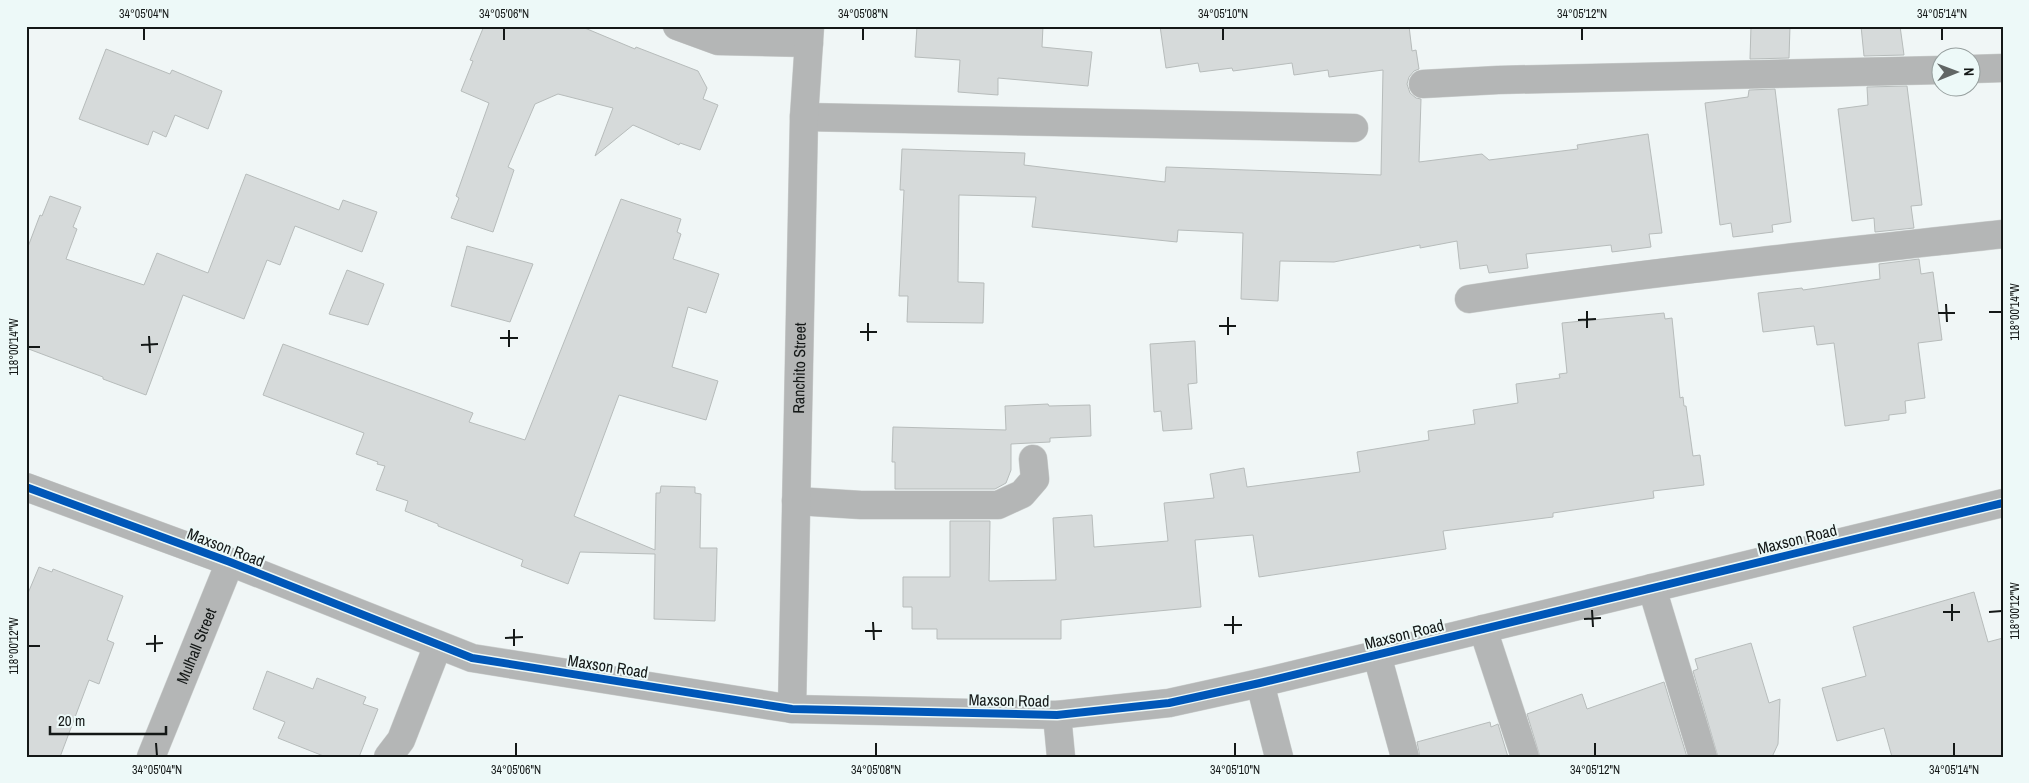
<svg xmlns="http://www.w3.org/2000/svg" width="2029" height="783" font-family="'Archivo Narrow',sans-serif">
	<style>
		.building { fill: #d6dada; stroke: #b7bcbb }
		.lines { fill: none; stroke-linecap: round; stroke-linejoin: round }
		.minor-casing { stroke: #ced2d1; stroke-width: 29 }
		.minor { stroke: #b4b6b6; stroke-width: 28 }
		.cycleway-casing { stroke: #edf9f8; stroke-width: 11 }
		.cycleway { stroke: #0057b8; stroke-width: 8 }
		.ticks { fill: none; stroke: #141817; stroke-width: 2 }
		.labels { text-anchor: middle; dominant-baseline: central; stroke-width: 4; stroke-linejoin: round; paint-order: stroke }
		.street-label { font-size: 16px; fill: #141817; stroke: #edf9f8 }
		.neatline { fill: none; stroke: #141817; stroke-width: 2 }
		.ticks-label { font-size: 12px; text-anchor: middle; fill: #141817 }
	</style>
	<rect width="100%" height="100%" fill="#f0f6f6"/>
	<path class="building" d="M 484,26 L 580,26 L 635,49 L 636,47 L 698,71 L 707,88 L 703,99 L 718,105 L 700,150 L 680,143 L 679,145 L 633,125 L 595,156 L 613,108 L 558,94 L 535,104 L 508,167 L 514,170 L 493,232 L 451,218 L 459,198 L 456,196 L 489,103 L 461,91 L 473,61 L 470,60 Z
		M 917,26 L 1043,26 L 1042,47 L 1092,52 L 1088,86 L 998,78 L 998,95 L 958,92 L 960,60 L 915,57 Z
		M 1160,26 L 1409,26 L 1412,51 L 1416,50 L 1419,69 L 1414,71 L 1409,77 L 1407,84 L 1410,93 L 1416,98 L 1421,99 L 1419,162 L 1482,154 L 1489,160 L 1578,149 L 1577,145 L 1648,134 L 1662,233 L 1649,234 L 1651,247 L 1612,252 L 1611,245 L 1526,254 L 1528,268 L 1489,273 L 1487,265 L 1460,269 L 1457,241 L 1420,248 L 1420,245 L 1334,262 L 1280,261 L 1278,301 L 1241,299 L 1243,233 L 1178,230 L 1177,242 L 1032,227 L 1036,197 L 959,195 L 958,282 L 984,283 L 983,323 L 907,322 L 908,296 L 899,296 L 904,190 L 900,190 L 902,149 L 1025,153 L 1024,165 L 1165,182 L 1166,167 L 1381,175 L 1383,70 L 1329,77 L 1328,70 L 1294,75 L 1292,63 L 1233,71 L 1232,68 L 1200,72 L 1198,63 L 1166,68 Z
		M 1751,26 L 1790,26 L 1789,58 L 1750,59 Z
		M 1861,26 L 1900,26 L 1904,55 L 1864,56 Z
		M 106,49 L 170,74 L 172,70 L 222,91 L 208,129 L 175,115 L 166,137 L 153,131 L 148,145 L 79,119 Z
		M 1907,86 L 1922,205 L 1911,206 L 1914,228 L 1875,232 L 1874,218 L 1852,221 L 1838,109 L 1868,105 L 1867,87 Z
		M 1775,89 L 1791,222 L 1772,225 L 1773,232 L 1733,237 L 1731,223 L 1720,225 L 1705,103 L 1748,97 L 1749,90 Z
		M 246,174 L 339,210 L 343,200 L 377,212 L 362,252 L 295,226 L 280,265 L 267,260 L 244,319 L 183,295 L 146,395 L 103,379 L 103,377 L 26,348 L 26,252 L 40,215 L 42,216 L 50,196 L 81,207 L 73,227 L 77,229 L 66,259 L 144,285 L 157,253 L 208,273 Z
		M 621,199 L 681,219 L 677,232 L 681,234 L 673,259 L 719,274 L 706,313 L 688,307 L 672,367 L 718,381 L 706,420 L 619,395 L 574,516 L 655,550 L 656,493 L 660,493 L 661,486 L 695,487 L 695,493 L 701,494 L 700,548 L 717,548 L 715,621 L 654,619 L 655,554 L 580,552 L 568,584 L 521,566 L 523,560 L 438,526 L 438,524 L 405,511 L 408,501 L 376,490 L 385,466 L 377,464 L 378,462 L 356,454 L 364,433 L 263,395 L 283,344 L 473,413 L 469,422 L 525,440 Z
		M 467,246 L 533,264 L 510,322 L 451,306 Z
		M 1919,259 L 1921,274 L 1933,272 L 1942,340 L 1918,343 L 1925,398 L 1905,401 L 1906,413 L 1889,415 L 1889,420 L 1845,426 L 1834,343 L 1817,345 L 1814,326 L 1763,332 L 1758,293 L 1802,288 L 1803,290 L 1880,279 L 1879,264 Z
		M 347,270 L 384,284 L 368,325 L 329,314 Z
		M 1664,313 L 1665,319 L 1672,318 L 1680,398 L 1683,397 L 1684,406 L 1686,406 L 1693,456 L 1700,455 L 1704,485 L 1653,491 L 1654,498 L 1553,513 L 1553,517 L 1443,531 L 1446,549 L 1259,577 L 1253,535 L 1195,540 L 1201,607 L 1061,620 L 1061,639 L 937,639 L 937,629 L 912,629 L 912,607 L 903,607 L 903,577 L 950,577 L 950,521 L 990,521 L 989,581 L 1056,580 L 1053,518 L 1092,515 L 1094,547 L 1168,541 L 1164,503 L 1214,498 L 1210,474 L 1244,468 L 1247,487 L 1360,472 L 1357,452 L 1429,440 L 1428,431 L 1475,424 L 1473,410 L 1518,403 L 1516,384 L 1560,378 L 1559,374 L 1567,373 L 1562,323 Z
		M 1195,341 L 1197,383 L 1188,384 L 1192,429 L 1163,431 L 1161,411 L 1154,412 L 1150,344 Z
		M 1048,404 L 1049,406 L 1090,405 L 1091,436 L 1050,438 L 1050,442 L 1011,444 L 1011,470 L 1006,483 L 995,489 L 895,489 L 895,462 L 892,462 L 893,427 L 1006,430 L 1005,406 Z
		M 39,567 L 52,572 L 53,569 L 123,596 L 107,640 L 114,643 L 99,684 L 89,680 L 60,757 L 26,757 L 26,598 Z
		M 1974,592 L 1988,642 L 2003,638 L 2003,757 L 1892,757 L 1884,728 L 1837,741 L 1822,688 L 1866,676 L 1853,627 Z
		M 1751,643 L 1769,703 L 1780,699 L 1778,744 L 1772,757 L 1718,757 L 1693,671 L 1698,669 L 1695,659 Z
		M 267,671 L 313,689 L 317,678 L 366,697 L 363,704 L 378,709 L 359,757 L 326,757 L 278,738 L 285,722 L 253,709 Z
		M 1664,682 L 1687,757 L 1540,757 L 1527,714 L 1582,694 L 1587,709 Z
		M 1490,722 L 1491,727 L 1498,724 L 1508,757 L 1420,757 L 1417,742 Z"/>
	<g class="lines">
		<defs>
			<g id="minor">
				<path d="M 677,26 L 718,41 L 809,43"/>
				<path d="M 1972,69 L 2003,68"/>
				<path d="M 1423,84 L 1498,80 L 1942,70"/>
				<path d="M 804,117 L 1354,128"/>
				<path d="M 1469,299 C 1646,272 1825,254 2003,234"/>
				<path d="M 26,487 L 230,562 L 472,658 L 792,709 L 1057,715 L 1169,703 L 1260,683 L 2003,503"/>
				<path d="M 796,501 L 861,505 L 998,505 L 1022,494 L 1035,479 L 1033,459"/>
				<path d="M 1652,588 L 1703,757"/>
				<path d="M 1483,629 L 1525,757"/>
				<path d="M 1377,655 L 1405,757"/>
				<path d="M 1260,683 L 1279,757"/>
				<path id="s1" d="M 792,709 L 804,117 L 810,26"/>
				<path d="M 1057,715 L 1061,757"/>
				<path id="s2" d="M 151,757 L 230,562"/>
				<path d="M 388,757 L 401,740 L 438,645"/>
			</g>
		</defs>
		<use href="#minor" class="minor-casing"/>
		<use href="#minor" class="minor"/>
		<defs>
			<path id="cycleway" d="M 26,487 L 230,562 L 472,658 L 792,709 L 1057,715 L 1169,703 L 1260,683 L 2003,503"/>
		</defs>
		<use href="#cycleway" class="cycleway-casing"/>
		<use href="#cycleway" class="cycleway"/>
	</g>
	<path class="ticks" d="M 144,28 L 144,40M 504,28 L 504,40M 863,28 L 863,40M 1223,28 L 1223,40M 1582,28 L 1582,40M 1942,28 L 1942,40M 1946,304 L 1947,322M 1587,311 L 1587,328M 1989,312 L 2002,312M 1938,313 L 1955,313M 1228,317 L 1228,335M 1578,320 L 1596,319M 868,323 L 868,341M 1219,326 L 1236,326M 509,330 L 509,347M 860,332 L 877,332M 149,336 L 150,353M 500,338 L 518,338M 141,345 L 158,344M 28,347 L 40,347M 1952,604 L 1952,621M 1592,610 L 1593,627M 1943,612 L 1960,612M 1989,612 L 2002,611M 1233,616 L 1233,634M 1584,619 L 1601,618M 873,622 L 874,640M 1224,625 L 1242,625M 514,629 L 514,646M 865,631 L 882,631M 155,635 L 155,652M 505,638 L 523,637M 146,644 L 163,643M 28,646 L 40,646M 156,743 L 157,756M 516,743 L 516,756M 876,743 L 876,756M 1235,743 L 1235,756M 1595,743 L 1595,756M 1954,743 L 1954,756"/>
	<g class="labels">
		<g class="street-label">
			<text stroke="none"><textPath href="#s1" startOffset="341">Ranchito Street</textPath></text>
			<text transform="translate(1797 539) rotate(-14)">Maxson Road</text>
			<text transform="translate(226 547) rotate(21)">Maxson Road</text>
			<text transform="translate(1404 634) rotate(-14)">Maxson Road</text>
			<text stroke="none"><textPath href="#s2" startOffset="120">Mulhall Street</textPath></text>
			<text transform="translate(608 666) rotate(9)">Maxson Road</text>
			<text transform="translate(1009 700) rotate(1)">Maxson Road</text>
		</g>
	</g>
	<rect width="2029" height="783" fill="none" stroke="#edf9f8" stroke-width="55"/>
	<g transform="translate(1956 72) rotate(89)"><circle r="24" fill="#edf9f8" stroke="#969f9e"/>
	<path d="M0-4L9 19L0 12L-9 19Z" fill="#616665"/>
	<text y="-8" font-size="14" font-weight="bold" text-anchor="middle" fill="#141817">N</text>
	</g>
	<path d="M50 726v8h116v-8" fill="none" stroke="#141817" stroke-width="2.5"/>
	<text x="58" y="726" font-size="15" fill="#141817" stroke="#edf9f8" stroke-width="4" paint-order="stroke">20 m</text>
	<rect x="28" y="28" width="1974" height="728" class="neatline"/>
	<g class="ticks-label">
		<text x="144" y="18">34°05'04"N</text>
		<text x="504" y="18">34°05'06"N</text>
		<text x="863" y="18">34°05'08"N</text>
		<text x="1223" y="18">34°05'10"N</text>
		<text x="1582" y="18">34°05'12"N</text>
		<text x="1942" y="18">34°05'14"N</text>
		<text transform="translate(2015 312) rotate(-90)" y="4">118°00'14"W</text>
		<text transform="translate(14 347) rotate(-90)" y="4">118°00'14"W</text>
		<text transform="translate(2015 611) rotate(-90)" y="4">118°00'12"W</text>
		<text transform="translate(14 646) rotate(-90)" y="4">118°00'12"W</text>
		<text x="157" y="774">34°05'04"N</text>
		<text x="516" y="774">34°05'06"N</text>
		<text x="876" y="774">34°05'08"N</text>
		<text x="1235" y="774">34°05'10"N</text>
		<text x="1595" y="774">34°05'12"N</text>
		<text x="1954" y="774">34°05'14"N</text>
	</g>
</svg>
